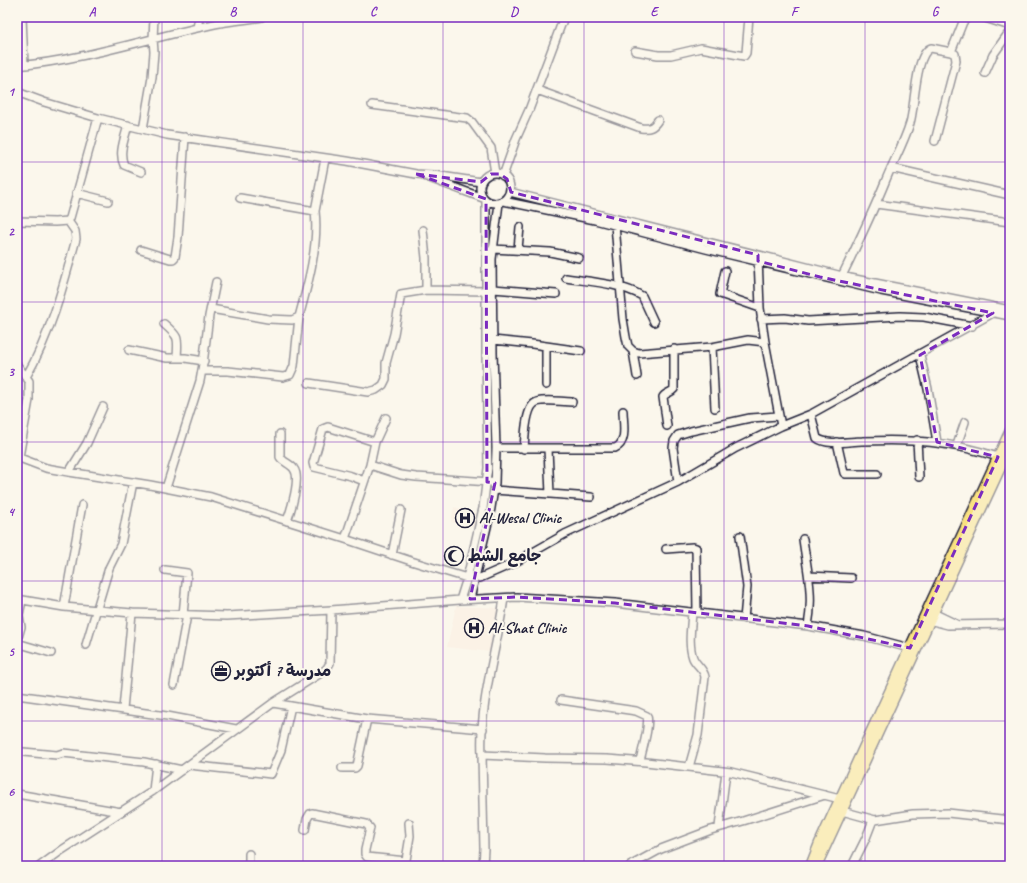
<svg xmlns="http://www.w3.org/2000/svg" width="1027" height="883" font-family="Caveat,'Playpen Sans Arabic',sans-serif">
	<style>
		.built { fill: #faeadd }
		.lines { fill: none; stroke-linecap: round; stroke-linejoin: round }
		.minor-casing { stroke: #22223b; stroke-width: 10 }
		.major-casing { stroke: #22223b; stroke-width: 11 }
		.minor { stroke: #fbf7ec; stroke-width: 7 }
		.major { stroke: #f9e181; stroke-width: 8 }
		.marked { fill: none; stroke: #7b2cbf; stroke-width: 3; stroke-dasharray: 8 5; stroke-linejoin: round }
		.grid { fill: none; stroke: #7b2cbf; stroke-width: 1; stroke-opacity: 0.55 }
		.labels { text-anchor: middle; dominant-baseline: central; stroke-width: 4; stroke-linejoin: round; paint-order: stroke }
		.poi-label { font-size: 16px; font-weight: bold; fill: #22223b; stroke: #fbf7ec; text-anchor: start }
		.neatline { fill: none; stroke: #7b2cbf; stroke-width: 1.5 }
		.grid-label { font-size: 13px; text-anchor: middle; font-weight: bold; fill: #7b2cbf }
	</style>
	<rect width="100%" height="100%" fill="#fbf7ec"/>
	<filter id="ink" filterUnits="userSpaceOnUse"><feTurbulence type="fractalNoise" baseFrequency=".025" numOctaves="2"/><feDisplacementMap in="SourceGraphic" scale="8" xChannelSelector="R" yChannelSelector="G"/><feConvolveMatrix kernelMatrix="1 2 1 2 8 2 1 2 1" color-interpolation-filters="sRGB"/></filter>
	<g filter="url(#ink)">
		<path class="built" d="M 454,507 L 480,514 L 477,528 L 451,522 Z
			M 456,606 L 500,608 L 491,652 L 447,647 Z"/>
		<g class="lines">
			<defs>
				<path id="minor" d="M 22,17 L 24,65
					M 982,17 L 1010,26
					M 197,28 L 199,17
					M 635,51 L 658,55 L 671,55 L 701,48 L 744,56 L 746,53 L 749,17
					M 17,66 C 83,60 146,39 210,25 C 227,21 245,20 262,17
					M 985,73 L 993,55 L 1010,31
					M 537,90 L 641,128 C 649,129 653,128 658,120
					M 17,92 L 44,102 L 98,118 L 167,135 L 347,161 L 416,174 L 434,175 L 481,182
					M 372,105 L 467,118 L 472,122 L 491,148 L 495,173
					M 128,125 C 125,138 118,153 124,165 L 141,172
					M 143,129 L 152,77 L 154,52 L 153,39 L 154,17
					M 935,141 L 956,61 L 955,54 L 951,52
					M 891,168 L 1010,195
					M480 188a15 15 0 1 1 30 0a15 15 0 1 1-30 0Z
					M 424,176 L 483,198
					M 503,176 L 516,139 L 529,110 L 564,17
					M 510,192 L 850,278 L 1010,310
					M 76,193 L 108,201
					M 240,198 L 315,211 L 325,159
					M 503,201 L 595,220 L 706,249 L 881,291 L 1010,316
					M 876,204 L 1010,222
					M 17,221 L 55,222 L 68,221 L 70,218 L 98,118
					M 615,225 L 623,319 L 626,337 L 628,346 L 633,351 L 639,353 L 712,347 L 748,340 L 765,342
					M 423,230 L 426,258 L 426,290 L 486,291
					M 493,249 L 550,252 L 579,258
					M 518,249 L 520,227
					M 141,250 L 170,259 L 173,259 L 175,257 L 178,237 L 185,137
					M 758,257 L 760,308 L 765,342 L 781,426
					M 725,271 L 720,294 L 760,308
					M 842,276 C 857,245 872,214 885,182 C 893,162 904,143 910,123 C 915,108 915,53 931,48 L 951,52 L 963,22 L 968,17
					M 566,278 C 592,282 619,283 642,296 L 654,322
					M 493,289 L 556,294
					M 211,309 L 268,319 L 292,320 L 299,317 C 308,284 319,245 315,211
					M 761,319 L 785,318 L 808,321 L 900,316 L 924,317 L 972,326
					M 164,324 C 180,338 178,337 177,358
					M 493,340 L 532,344 L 581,351
					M 712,347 L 715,408
					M 129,350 L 167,358 L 185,358 L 204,361
					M 633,351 L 637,376
					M 920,355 L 928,389 L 937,442
					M 17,365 L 29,381 L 29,400 L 19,457
					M 202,371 L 228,371 L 283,377 L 290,375 L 294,366 L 299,317
					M 26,377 C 51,333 63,287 76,239 L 75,231 L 68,221
					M 309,383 L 368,392 L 376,390 L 383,385 L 386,379 L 386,363 L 394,334 L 401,294 L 426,290
					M 546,385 L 546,346
					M 811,414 L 817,438 C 827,446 850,441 862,441 C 912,439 949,441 998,457
					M 667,426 L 663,397 C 665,393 671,393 674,389 L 674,349
					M 280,434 L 280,457 C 283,462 291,464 294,469 C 301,478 291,510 287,521
					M 917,440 L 919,477
					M 375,442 L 386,418
					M 837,442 L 844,473 L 846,474 L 877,474
					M 957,445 L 965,422
					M 496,448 L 615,448 C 628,443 623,422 623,411
					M 524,449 C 525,438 525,406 537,402 C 547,399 561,402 572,402
					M 17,457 L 46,468 L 69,472 L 150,485 L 211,497 L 345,539 L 411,561 L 467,578 L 480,578 L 512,564 L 565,534 L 678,482 L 736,448 L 781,426 L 811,414 L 993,313
					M 69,472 L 87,443 L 103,407
					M 364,481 L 351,476 L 314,467 L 313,463 L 323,429 L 328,427 L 375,442 L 370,465
					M 678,482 L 673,448 L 674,441 L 678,435 L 691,431 L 750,418 L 778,416
					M 166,488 L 200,381 L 203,364 L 209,316 L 216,282
					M 494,490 L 550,494 L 548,449
					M 550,494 L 591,497
					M 740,536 L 747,587 L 744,619
					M 345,539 L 370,465 L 401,475 L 416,477 L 490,482
					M 803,539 C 807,570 814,594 808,626
					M 666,549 L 693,547 L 696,548 L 697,613
					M 392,555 L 401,510
					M 165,570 L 187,573 L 183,615
					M 809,576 L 851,578
					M 504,598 C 497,650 479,702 482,755 L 545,758 L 607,759 L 646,762 L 731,772 L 840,799
					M 17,599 L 64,607 L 132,613 L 227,616 L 331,610 L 460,600 L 517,597 L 615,603 L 808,626 L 864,636 L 913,649
					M 470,599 L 490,514 L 495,483 L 496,448 L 493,353 L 492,259 L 499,203
					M 460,600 L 467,578 L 483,508 L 488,468 L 486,354 L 486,201
					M 64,607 L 82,505
					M 929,611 L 956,624
					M 925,619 L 948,625 L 1010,624
					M 17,641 L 21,627 L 19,615 L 22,600
					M 17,643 L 51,653
					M 86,645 L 109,568 L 121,544 L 133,482
					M 174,685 L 187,615
					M 17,695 L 167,716 L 236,729
					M 561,700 L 636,711 L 647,716 C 650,726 642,750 640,761
					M 273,703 L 367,719 L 483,729
					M 123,709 L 132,613
					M 23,752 L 57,755 L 63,753 L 144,762 L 182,770
					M 482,755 L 484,849 L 483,866
					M 189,765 L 271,774 L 281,750 L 291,706
					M 689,767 L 698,735 L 705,677 C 704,669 696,665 693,658 C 688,644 691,628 692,613
					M 342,768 L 355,768 L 357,766 L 367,719
					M 153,791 L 156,764
					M 17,794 L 121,812
					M 842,811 L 875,820 L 913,814 L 948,813 L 1010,820
					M 719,827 L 726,772
					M 305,830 L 307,819 L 310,814 L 312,813 L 366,824 L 370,828 L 365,850 L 365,854 L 367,857 L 406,861
					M 40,866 L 62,850 L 153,791 L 273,703 L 324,671 L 327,668 L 330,663 L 331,610
					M 249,866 L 249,854
					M 405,866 L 410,836 L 409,823
					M 630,866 L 661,849 L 711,830 L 743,821 L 825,795
					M 852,866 L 866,838 L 873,820"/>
				<path id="major" d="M 810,866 L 819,843 L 1010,430
					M 817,866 L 1010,448"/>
			</defs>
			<use href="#minor" class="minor-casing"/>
			<use href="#major" class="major-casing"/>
			<use href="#minor" class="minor"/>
			<use href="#major" class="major"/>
		</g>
	</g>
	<path d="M0 0H1027V883H0ZM 416,174 L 481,182 L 491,174 L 500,174 L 507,179 L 511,192 L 758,255 L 758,261 L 820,277 L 993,313 L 920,355 L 937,442 L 998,457 L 910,648 L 808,626 L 615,603 L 517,597 L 470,599 L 495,483 L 487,482 L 486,199 Z" fill="#fbf7ec" fill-opacity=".55" fill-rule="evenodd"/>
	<path class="marked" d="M 416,174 L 481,182 L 491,174 L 500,174 L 507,179 L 511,192 L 758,255 L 758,261 L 820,277 L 993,313 L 920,355 L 937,442 L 998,457 L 910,648 L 808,626 L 615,603 L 517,597 L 470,599 L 495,483 L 487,482 L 486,199 Z"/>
	<path class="grid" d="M 162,17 L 162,866M 303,17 L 303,866M 443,17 L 443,866M 584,17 L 584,866M 724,17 L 724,866M 865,17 L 865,866M 17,162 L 1010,162M 17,302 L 1010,302M 17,442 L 1010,442M 17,581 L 1010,581M 17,721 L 1010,721"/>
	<defs>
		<symbol id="hospital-ring" viewBox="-11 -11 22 22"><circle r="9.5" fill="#fbf7ec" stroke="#22223b" stroke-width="1.5"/><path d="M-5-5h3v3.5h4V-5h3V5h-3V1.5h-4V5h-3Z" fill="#22223b"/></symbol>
		<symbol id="mosque-ring" viewBox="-11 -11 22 22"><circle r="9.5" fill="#fbf7ec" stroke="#22223b" stroke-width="1.5"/><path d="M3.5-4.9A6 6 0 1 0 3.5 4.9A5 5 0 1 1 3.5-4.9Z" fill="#22223b"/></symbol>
		<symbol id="office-ring" viewBox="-11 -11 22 22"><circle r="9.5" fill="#fbf7ec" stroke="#22223b" stroke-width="1.5"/><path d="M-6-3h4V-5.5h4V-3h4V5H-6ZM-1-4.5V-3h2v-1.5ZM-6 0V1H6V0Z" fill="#22223b"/></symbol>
	</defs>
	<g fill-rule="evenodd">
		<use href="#hospital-ring" x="454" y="507" width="22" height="22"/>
		<use href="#mosque-ring" x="443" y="545" width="22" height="22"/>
		<use href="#hospital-ring" x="463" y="617" width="22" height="22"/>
		<use href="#office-ring" x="210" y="660" width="22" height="22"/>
	</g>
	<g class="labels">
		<g class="poi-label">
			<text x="479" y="518">Al-Wesal Clinic</text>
			<text x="468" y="556">جامع الشط</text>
			<text x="488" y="628">Al-Shat Clinic</text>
			<text x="235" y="671">مدرسة 7 أكتوبر</text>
		</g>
	</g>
	<rect width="1027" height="883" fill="none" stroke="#fbf7ec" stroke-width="44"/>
	<rect x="22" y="22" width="983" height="839" class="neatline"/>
	<g class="grid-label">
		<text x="92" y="16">A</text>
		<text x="233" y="16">B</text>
		<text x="373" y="16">C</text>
		<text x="514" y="16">D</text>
		<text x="654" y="16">E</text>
		<text x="794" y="16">F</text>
		<text x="935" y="16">G</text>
		<text x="11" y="96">1</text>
		<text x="11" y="236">2</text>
		<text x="11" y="376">3</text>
		<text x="11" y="516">4</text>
		<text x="11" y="656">5</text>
		<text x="11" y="796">6</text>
	</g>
</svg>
